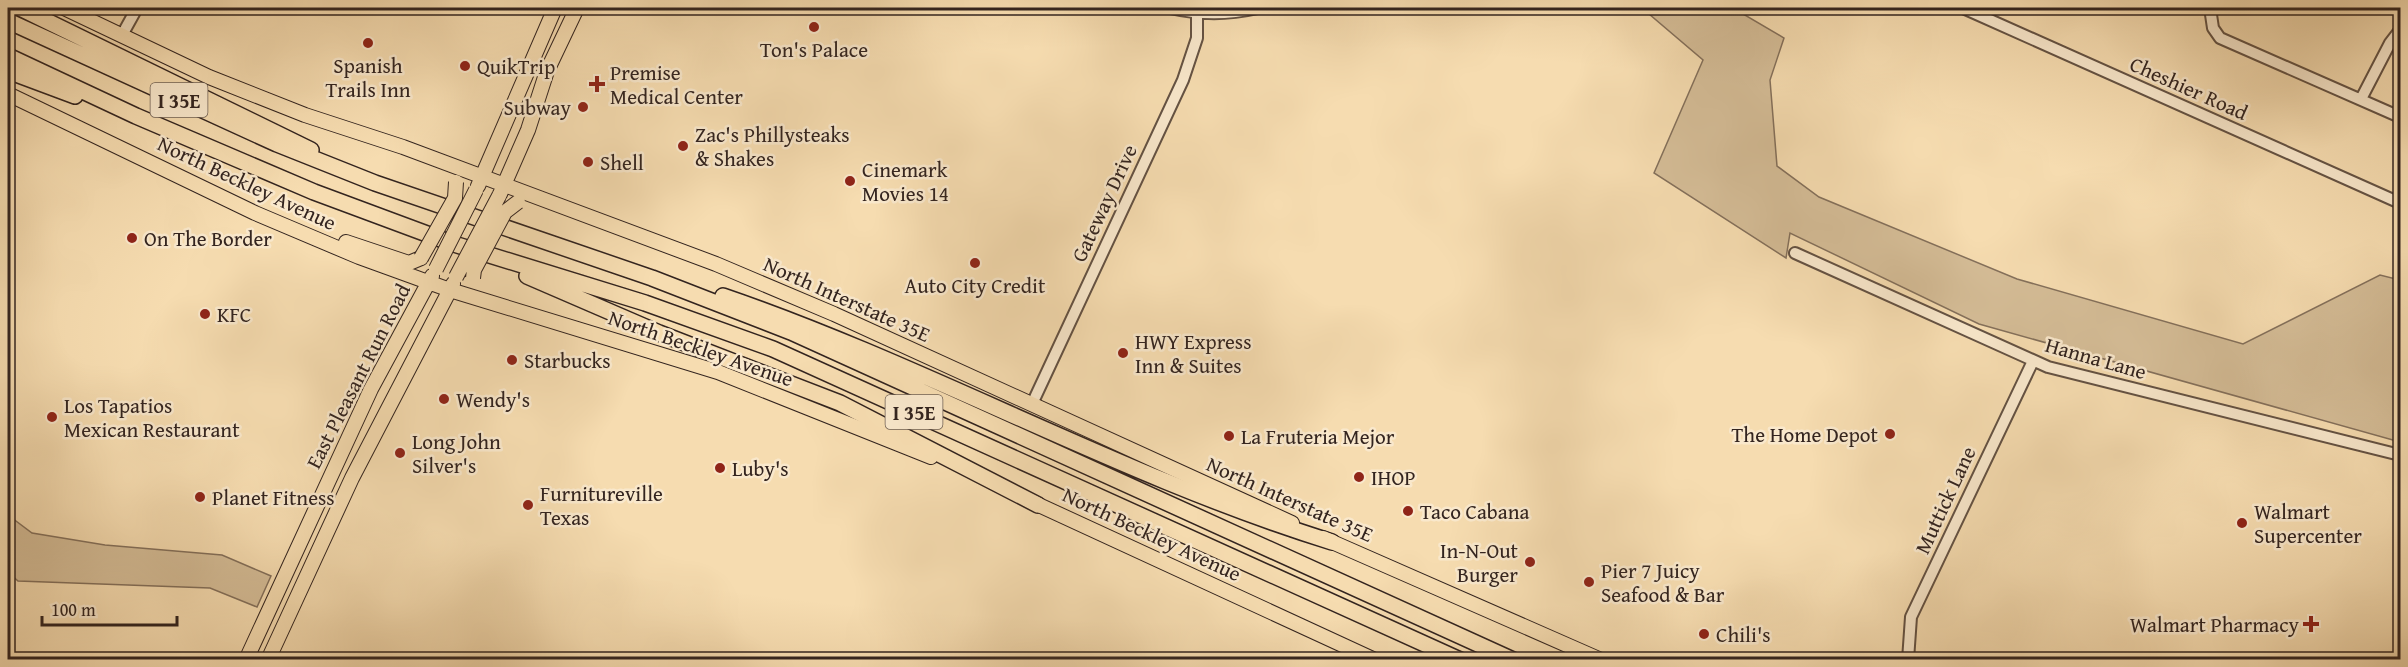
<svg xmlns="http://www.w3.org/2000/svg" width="2408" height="667" font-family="'Gentium Book Plus',serif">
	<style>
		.green { fill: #d5bd97; stroke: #84705b; stroke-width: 1.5 }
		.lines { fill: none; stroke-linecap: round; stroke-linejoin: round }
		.minor-casing { stroke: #645243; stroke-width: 14 }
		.major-casing { stroke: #33241f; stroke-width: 16 }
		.highway-casing { stroke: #33241f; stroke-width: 18 }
		.minor { stroke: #f9e8cc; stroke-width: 10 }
		.major { stroke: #f6dcb0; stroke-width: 14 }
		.highway { stroke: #f6dcb0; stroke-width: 15 }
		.major-bridge-casing { stroke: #33241f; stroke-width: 16; stroke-linecap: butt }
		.major-bridge { stroke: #f6dcb0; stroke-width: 14 }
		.poi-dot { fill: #8f2418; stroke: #f9e8cc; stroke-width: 2 }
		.labels { text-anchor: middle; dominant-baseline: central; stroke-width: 5; stroke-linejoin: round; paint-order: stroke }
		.shield { fill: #f9e8cc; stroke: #6e5f53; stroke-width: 1.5 }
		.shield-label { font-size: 20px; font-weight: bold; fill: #33241f }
		.poi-label { font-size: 21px; fill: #33241f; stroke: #f9e8cc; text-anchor: start }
		.street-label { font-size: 21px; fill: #33241f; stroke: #f9e8cc }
	</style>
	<rect width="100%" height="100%" fill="#f6dcb0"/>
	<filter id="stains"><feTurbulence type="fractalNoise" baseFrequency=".00333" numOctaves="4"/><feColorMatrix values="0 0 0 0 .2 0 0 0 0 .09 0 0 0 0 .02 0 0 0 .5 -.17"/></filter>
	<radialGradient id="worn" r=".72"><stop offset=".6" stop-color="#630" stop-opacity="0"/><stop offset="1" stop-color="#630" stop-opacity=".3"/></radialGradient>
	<path class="green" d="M 1642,8 L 1733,8 L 1784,38 L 1770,80 L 1777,166 L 1819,197 L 2017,279 L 2243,344 L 2380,275 L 2400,280 L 2400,442 L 1979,324 L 1790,233 L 1786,258 L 1654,173 L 1703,60 Z
		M 8,515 L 32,533 L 105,545 L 222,555 L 271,576 L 257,607 L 210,588 L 18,581 L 8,572 Z"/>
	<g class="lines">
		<defs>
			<path id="minor" d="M 1170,8 C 1201,15 1227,15 1258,8
				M 1963,8 L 2400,203
				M 2210,8 L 2213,28 L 2220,38 L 2400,117
				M 122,35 L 137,8
				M 2361,99 L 2390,43 L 2400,30
				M 1795,253 L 2048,367 L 2400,455
				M 1032,404 L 1183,80 L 1197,38 L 1197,14
				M 1908,660 L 1911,617 L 2033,361"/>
			<path id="major" d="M 64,8 L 209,77 L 305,115 L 403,147 L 716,264 L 834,314 L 1292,523
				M 8,94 L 255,213 L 359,257 L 450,290 L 718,372 L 931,457
				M 478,186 L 555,8
				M 500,194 L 528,130 L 547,71 L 577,8
				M 346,242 L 409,263 L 421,258
				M 1028,500 L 1375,660
				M 1323,538 L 1601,660
				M 246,660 L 371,389 L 432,276
				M 268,660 L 352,478 L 453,284"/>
			<path id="highway" d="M 20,8 L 311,150
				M 8,21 L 277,144 L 375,183 L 652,278 L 791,332 L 1513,660
				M 8,56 L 136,116 L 314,192 L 454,244 L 645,303 L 773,349 L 1460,660
				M 8,71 L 75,96
				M 527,276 L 659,333 L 840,403 L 1038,505
				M 723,296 C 930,367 1122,477 1332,542"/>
		</defs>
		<use href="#minor" class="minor-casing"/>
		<use href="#major" class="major-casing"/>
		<use href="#highway" class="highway-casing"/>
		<use href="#minor" class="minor"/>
		<use href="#major" class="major"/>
		<use href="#highway" class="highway"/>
		<defs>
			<path id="major-bridge" d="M 421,258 L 455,198 L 456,182
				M 436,269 L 476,190
				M 456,277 L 499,196
				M 473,278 L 474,270 L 505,212 L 518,202"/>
		</defs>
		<use href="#major-bridge" class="major-bridge-casing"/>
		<use href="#major-bridge" class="major-bridge"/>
	</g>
	<g class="poi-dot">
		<circle cx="814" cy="27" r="6"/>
		<circle cx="368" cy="43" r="6"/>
		<circle cx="465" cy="66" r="6"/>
		<path d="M594 75h6v6h6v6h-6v6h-6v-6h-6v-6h6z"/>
		<circle cx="583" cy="107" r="6"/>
		<circle cx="683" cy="146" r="6"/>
		<circle cx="588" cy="162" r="6"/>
		<circle cx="850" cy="181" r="6"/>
		<circle cx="132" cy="238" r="6"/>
		<circle cx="975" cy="263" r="6"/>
		<circle cx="205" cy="314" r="6"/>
		<circle cx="1123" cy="353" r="6"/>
		<circle cx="512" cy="360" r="6"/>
		<circle cx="444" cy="399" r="6"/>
		<circle cx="52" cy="417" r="6"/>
		<circle cx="1890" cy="434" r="6"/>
		<circle cx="1229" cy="436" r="6"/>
		<circle cx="400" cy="453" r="6"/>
		<circle cx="720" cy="468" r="6"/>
		<circle cx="1359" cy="477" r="6"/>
		<circle cx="200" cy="497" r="6"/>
		<circle cx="528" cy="505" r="6"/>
		<circle cx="1408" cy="511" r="6"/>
		<circle cx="2242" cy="523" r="6"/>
		<circle cx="1530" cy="562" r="6"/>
		<circle cx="1589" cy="582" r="6"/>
		<path d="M2308 615h6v6h6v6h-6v6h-6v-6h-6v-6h6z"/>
		<circle cx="1704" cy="634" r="6"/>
	</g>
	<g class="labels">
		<g class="shield">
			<rect x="150.5" y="83" width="57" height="34" rx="4.5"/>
			<rect x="885.5" y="395" width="57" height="34" rx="4.5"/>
		</g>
		<g class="shield-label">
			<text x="179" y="100">I 35E</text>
			<text x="914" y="412">I 35E</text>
		</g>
		<g class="poi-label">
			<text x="814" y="49" text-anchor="middle">Ton's Palace</text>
			<text x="368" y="65" text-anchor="middle">Spanish<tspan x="368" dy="24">Trails Inn</tspan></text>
			<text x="477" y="66">QuikTrip</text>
			<text x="610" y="72">Premise<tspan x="610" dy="24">Medical Center</tspan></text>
			<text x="571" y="107" text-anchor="end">Subway</text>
			<text x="695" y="134">Zac's Phillysteaks<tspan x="695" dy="24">&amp; Shakes</tspan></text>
			<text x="600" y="162">Shell</text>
			<text x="862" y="169">Cinemark<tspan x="862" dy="24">Movies 14</tspan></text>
			<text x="144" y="238">On The Border</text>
			<text x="975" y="285" text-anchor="middle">Auto City Credit</text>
			<text x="217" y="314">KFC</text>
			<text x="1135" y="341">HWY Express<tspan x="1135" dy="24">Inn &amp; Suites</tspan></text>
			<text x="524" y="360">Starbucks</text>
			<text x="456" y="399">Wendy's</text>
			<text x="64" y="405">Los Tapatios<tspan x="64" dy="24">Mexican Restaurant</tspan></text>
			<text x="1878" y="434" text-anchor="end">The Home Depot</text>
			<text x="1241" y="436">La Fruteria Mejor</text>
			<text x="412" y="441">Long John<tspan x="412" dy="24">Silver's</tspan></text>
			<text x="732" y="468">Luby's</text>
			<text x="1371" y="477">IHOP</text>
			<text x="540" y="493">Furnitureville<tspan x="540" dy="24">Texas</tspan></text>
			<text x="212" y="497">Planet Fitness</text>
			<text x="1420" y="511">Taco Cabana</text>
			<text x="2254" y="511">Walmart<tspan x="2254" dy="24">Supercenter</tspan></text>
			<text x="1518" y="550" text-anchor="end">In-N-Out<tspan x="1518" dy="24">Burger</tspan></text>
			<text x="1601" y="570">Pier 7 Juicy<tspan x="1601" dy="24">Seafood &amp; Bar</tspan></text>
			<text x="2299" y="624" text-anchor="end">Walmart Pharmacy</text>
			<text x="1716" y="634">Chili's</text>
		</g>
		<g class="street-label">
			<text transform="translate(2189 88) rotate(24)">Cheshier Road</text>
			<text transform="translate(247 183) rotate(25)">North Beckley Avenue</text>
			<text transform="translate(1104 203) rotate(-65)">Gateway Drive</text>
			<text transform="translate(847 299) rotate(24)">North Interstate 35E</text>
			<text transform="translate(701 348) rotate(19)">North Beckley Avenue</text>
			<text transform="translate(2096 358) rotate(16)">Hanna Lane</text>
			<text transform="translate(358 376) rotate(-63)">East Pleasant Run Road</text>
			<text transform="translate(1290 499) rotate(24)">North Interstate 35E</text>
			<text transform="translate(1945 500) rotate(-65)">Muttick Lane</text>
			<text transform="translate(1152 534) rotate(25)">North Beckley Avenue</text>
		</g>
	</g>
	<rect width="2408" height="667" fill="none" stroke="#f6dcb0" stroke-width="30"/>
	<rect x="9" y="9" width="2390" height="649" fill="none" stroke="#33241f" stroke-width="3"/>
	<rect x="15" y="15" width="2378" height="637" fill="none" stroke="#33241f" stroke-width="1.5"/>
	<path d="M42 616v9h135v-9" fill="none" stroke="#33241f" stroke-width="3"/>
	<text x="51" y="616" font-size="18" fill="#33241f" stroke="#f9e8cc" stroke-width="4.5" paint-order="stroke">100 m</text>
	<rect width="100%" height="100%" filter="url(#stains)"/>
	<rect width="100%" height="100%" fill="url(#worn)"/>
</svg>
